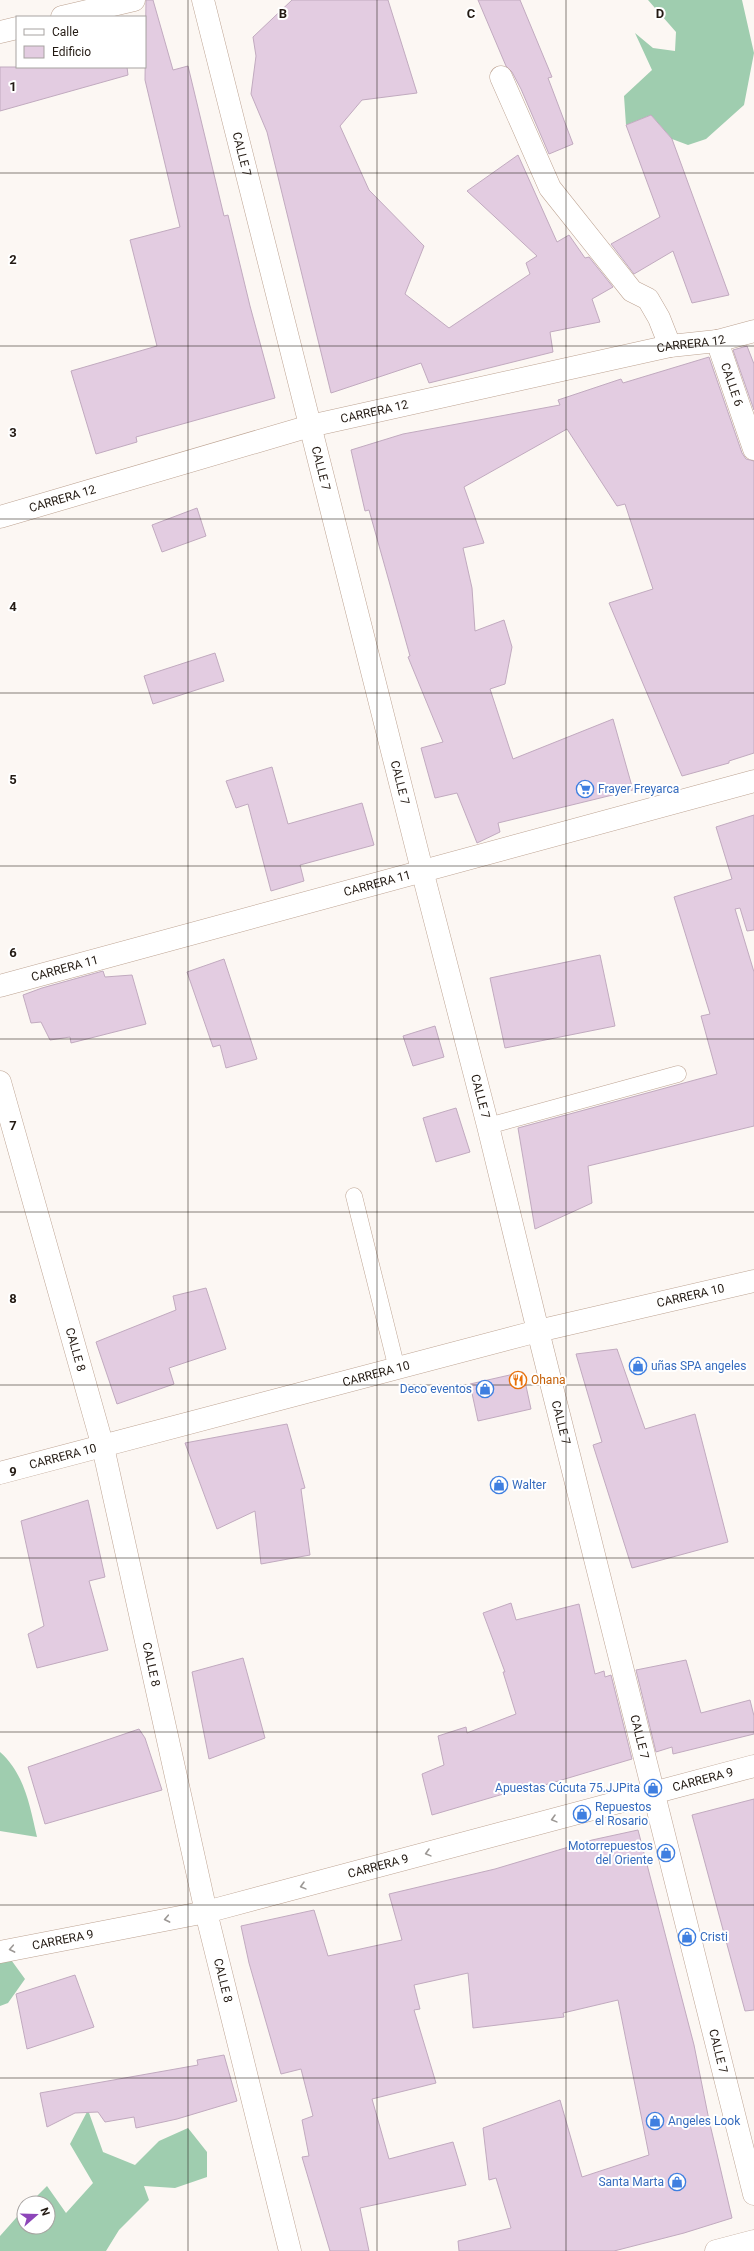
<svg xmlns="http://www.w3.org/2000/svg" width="754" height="2251" font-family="Roboto,sans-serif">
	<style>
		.forest { fill: #9fcdaf }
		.building { fill: #e3cce1; stroke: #c1aabf }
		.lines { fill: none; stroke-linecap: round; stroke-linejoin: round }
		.service-casing { stroke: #bda392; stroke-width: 17 }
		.minor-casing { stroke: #bda392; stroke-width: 23 }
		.service { stroke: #fff; stroke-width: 16 }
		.minor { stroke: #fff; stroke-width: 22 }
		.oneway { stroke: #9c9895 }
		.grid { fill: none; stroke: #231a13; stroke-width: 1; stroke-opacity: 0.55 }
		.labels { text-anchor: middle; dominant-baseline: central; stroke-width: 4; stroke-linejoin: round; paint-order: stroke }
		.street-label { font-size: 12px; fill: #231a13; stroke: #fff }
		.shop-label { font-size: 12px; fill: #366cbe; stroke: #fff; text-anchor: start }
		.food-label { font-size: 12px; fill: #c56008; stroke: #fff; text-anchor: start }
		.grid-label { font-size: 13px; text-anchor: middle; font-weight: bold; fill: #231a13; stroke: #fff; stroke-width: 4; stroke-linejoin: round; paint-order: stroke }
	</style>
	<rect width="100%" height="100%" fill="#fcf7f3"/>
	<path class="forest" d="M 648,0 L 742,0 L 754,53 L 744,105 L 706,139 L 688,145 L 672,139 L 651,115 L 626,125 L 624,96 L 652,70 L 635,33 L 653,48 L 675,51 L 676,32 Z
		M 0,1752 C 25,1774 30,1807 37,1837 L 0,1831 Z
		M 9,1957 L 25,1979 L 8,2003 L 0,2006 L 0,1958 Z
		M 88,2110 L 103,2152 L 135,2165 L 159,2141 L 188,2128 L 207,2152 L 207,2177 L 175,2188 L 144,2186 L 149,2200 L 119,2230 L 106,2251 L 0,2251 L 0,2236 L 24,2209 L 24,2227 L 48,2227 L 48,2203 L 30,2203 L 47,2186 L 66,2213 L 93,2183 L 70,2144 Z"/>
	<path class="building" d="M 146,0 L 153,0 L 173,70 L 188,66 L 224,216 L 228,215 L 250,306 L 275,398 L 136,437 L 137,442 L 96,454 L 71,371 L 157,346 L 130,240 L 180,227 L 145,80 Z
		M 292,0 L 388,0 L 417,93 L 362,100 L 340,126 L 369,190 L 424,246 L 405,294 L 449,328 L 530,274 L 526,263 L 537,256 L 467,191 L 518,155 L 557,242 L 569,235 L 585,258 L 589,257 L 613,287 L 592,299 L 600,322 L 550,332 L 553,352 L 429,383 L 421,363 L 331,393 L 267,132 L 251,94 L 256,56 L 253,37 Z
		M 478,0 L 520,0 L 552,77 L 548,78 L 573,144 L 549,154 L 521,89 L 512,72 L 506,66 Z
		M 0,67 L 127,67 L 128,75 L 0,111 Z
		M 651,115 L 672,139 L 729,295 L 692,303 L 673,251 L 634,274 L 611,244 L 660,217 L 626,125 Z
		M 747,346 L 754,364 L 754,410 L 733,350 Z
		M 709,357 L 742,453 L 746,459 L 754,461 L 754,753 L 729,761 L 729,763 L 682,776 L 609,603 L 653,589 L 625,504 L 617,506 L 567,429 L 464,487 L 484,543 L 463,548 L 472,588 L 475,631 L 504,620 L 512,647 L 505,684 L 490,689 L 513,759 L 613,719 L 633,790 L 498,823 L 500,832 L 477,843 L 457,793 L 435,798 L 421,748 L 443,742 L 408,657 L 410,656 L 369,510 L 365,511 L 351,450 L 403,434 L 560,405 L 558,400 L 621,379 L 623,383 Z
		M 197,508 L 206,536 L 162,552 L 152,525 Z
		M 215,653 L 224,681 L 153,704 L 144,676 Z
		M 272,767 L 288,824 L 362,803 L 374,845 L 300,865 L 304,881 L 271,891 L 248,804 L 236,808 L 226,781 Z
		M 754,815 L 754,930 L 747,931 L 740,908 L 735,909 L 754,972 L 754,1126 L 588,1166 L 592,1203 L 535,1229 L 518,1128 L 717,1074 L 701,1016 L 710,1014 L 674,897 L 732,879 L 716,827 Z
		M 600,955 L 615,1026 L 505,1048 L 490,978 Z
		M 224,959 L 257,1059 L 226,1068 L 220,1045 L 213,1047 L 187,972 Z
		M 103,971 L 105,977 L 132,975 L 146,1024 L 71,1043 L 70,1037 L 50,1040 L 41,1022 L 31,1023 L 23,995 L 42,988 Z
		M 435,1026 L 444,1057 L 413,1066 L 403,1036 Z
		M 456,1108 L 470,1152 L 436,1162 L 423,1118 Z
		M 206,1288 L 226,1349 L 169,1368 L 174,1384 L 117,1404 L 96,1342 L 176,1310 L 173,1296 Z
		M 617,1349 L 645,1429 L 695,1414 L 728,1542 L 632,1568 L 593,1445 L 602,1442 L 576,1354 Z
		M 523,1372 L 531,1409 L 478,1421 L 470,1384 Z
		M 287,1424 L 305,1488 L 301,1489 L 310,1555 L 261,1564 L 255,1511 L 217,1529 L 185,1443 Z
		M 88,1500 L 105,1577 L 89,1581 L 108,1650 L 37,1668 L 28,1634 L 44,1626 L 21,1521 Z
		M 511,1603 L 516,1620 L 579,1604 L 595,1674 L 604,1671 L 605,1677 L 611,1675 L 632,1759 L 518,1793 L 517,1790 L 432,1815 L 422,1774 L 444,1765 L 438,1736 L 466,1727 L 467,1733 L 516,1714 L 503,1672 L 505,1672 L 483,1613 Z
		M 243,1658 L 265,1738 L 209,1759 L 192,1672 Z
		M 686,1660 L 701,1713 L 750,1700 L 754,1716 L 754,1734 L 673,1754 L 672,1747 L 656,1752 L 636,1670 Z
		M 139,1729 L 145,1738 L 162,1790 L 45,1824 L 28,1767 Z
		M 754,1799 L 754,2010 L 745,2011 L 692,1815 Z
		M 638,1830 L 694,2045 L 709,2120 L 732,2218 L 684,2233 L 614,2251 L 459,2251 L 458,2241 L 511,2228 L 496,2178 L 489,2180 L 483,2128 L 560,2100 L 582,2177 L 649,2155 L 618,2000 L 563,2013 L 564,2017 L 473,2028 L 468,1973 L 414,1985 L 420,2009 L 414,2010 L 436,2083 L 372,2099 L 389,2159 L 453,2142 L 466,2185 L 360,2208 L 369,2251 L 330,2251 L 302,2157 L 309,2156 L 302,2120 L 313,2116 L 301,2069 L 281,2074 L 249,1963 L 241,1926 L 314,1910 L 328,1956 L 402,1940 L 389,1894 L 495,1869 L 592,1840 Z
		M 75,1975 L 94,2027 L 27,2049 L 16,1994 Z
		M 224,2055 L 237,2101 L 177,2119 L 136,2128 L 134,2117 L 105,2122 L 98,2112 L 75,2113 L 47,2127 L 40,2093 L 198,2065 L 197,2060 Z"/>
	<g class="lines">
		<defs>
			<path id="service" d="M 488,1126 L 678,1074
				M 354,1196 L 397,1369"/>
			<g id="minor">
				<path id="s1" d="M 203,0 L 422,870 L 488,1126 L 538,1331 L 754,2194"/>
				<path d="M 62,17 L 134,0"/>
				<path d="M 0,32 L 17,28"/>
				<path d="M 501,77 L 550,188 L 632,291 L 648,299 L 659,318 L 670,346"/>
				<path id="s2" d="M 717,341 L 754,449"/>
				<path id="s3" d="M 0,517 L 310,426 L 670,346 L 717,341 L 754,331"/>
				<path id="s4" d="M 0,986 L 754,781"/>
				<path id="s5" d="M 0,1082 L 103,1447 L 206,1912 L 290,2251"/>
				<path id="s6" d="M 0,1473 L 538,1331 L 754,1281"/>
				<path id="s7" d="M 0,1952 L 206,1912 L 754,1766"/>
				<path d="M 716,2251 L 754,2241"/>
			</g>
		</defs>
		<use href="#service" class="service-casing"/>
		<use href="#minor" class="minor-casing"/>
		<use href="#service" class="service"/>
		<use href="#minor" class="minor"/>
	</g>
	<defs><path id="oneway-chevron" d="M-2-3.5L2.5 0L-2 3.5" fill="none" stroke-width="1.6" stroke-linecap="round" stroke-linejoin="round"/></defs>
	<g class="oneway">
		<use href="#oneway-chevron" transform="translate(554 1819) rotate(165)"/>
		<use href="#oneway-chevron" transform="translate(428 1853) rotate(165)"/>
		<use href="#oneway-chevron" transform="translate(303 1886) rotate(165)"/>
		<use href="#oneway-chevron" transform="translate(167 1919) rotate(169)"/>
		<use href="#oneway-chevron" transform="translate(12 1949) rotate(169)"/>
	</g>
	<path class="grid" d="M 188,0 L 188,2251M 377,0 L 377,2251M 566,0 L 566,2251M 0,173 L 754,173M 0,346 L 754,346M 0,519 L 754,519M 0,693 L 754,693M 0,866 L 754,866M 0,1039 L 754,1039M 0,1212 L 754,1212M 0,1385 L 754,1385M 0,1558 L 754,1558M 0,1732 L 754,1732M 0,1905 L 754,1905M 0,2078 L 754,2078"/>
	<defs>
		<symbol id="supermarket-ring" viewBox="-11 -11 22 22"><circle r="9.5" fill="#fff" stroke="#3f7fe0" stroke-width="1.5"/><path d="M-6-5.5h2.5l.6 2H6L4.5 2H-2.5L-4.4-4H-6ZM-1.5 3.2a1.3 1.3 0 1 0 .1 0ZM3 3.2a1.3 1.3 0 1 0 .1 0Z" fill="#3f7fe0"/></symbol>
		<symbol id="shop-ring" viewBox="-11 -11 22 22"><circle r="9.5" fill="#fff" stroke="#3f7fe0" stroke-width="1.5"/><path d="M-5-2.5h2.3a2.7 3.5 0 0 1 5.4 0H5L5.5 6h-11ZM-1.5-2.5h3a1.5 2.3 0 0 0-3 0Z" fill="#3f7fe0"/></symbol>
		<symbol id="restaurant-ring" viewBox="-11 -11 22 22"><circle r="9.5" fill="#fff" stroke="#e8710a" stroke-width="1.5"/><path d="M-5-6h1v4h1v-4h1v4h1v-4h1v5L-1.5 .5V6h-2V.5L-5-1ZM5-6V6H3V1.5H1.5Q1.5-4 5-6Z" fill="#e8710a"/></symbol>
	</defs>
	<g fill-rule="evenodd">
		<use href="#supermarket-ring" x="575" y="779" width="20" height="20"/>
		<use href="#shop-ring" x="628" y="1356" width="20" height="20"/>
		<use href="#restaurant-ring" x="508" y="1370" width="20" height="20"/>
		<use href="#shop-ring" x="475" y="1379" width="20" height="20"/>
		<use href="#shop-ring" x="489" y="1475" width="20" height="20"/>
		<use href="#shop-ring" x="643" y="1778" width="20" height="20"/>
		<use href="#shop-ring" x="572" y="1804" width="20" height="20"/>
		<use href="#shop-ring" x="656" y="1843" width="20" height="20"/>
		<use href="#shop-ring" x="677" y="1927" width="20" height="20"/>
		<use href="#shop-ring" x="645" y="2111" width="20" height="20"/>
		<use href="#shop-ring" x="667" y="2172" width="20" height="20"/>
	</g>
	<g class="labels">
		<g class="street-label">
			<text stroke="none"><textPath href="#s1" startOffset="159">CALLE 7</textPath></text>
			<text stroke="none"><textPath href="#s3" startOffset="713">CARRERA 12</textPath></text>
			<text stroke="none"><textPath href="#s2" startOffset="46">CALLE 6</textPath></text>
			<text stroke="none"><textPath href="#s3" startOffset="389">CARRERA 12</textPath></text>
			<text stroke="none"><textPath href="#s1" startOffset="483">CALLE 7</textPath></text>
			<text stroke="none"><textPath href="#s3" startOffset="65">CARRERA 12</textPath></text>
			<text stroke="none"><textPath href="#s1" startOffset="807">CALLE 7</textPath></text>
			<text stroke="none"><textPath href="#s4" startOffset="391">CARRERA 11</textPath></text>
			<text stroke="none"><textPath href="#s4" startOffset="67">CARRERA 11</textPath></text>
			<text stroke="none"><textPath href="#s1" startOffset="1131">CALLE 7</textPath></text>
			<text stroke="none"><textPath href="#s6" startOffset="713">CARRERA 10</textPath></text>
			<text stroke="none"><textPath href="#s5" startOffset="278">CALLE 8</textPath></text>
			<text stroke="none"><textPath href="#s6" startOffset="389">CARRERA 10</textPath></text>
			<text stroke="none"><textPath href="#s1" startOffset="1467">CALLE 7</textPath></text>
			<text stroke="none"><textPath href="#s6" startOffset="65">CARRERA 10</textPath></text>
			<text stroke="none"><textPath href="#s5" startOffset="602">CALLE 8</textPath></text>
			<text stroke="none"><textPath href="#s1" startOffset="1791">CALLE 7</textPath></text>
			<text stroke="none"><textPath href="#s7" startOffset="724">CARRERA 9</textPath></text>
			<text stroke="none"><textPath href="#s7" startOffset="388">CARRERA 9</textPath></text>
			<text stroke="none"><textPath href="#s7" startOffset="64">CARRERA 9</textPath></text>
			<text stroke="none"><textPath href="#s5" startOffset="926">CALLE 8</textPath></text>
			<text stroke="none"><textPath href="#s1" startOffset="2115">CALLE 7</textPath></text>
		</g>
		<g class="shop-label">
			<text x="598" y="789">Frayer Freyarca</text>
			<text x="651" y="1366">uñas SPA angeles</text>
			<text x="472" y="1389" text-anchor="end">Deco eventos</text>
			<text x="512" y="1485">Walter</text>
			<text x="640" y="1788" text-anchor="end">Apuestas Cúcuta 75.JJPita</text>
			<text x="595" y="1807">Repuestos<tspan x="595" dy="14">el Rosario</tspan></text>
			<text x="653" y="1846" text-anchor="end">Motorrepuestos<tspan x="653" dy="14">del Oriente</tspan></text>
			<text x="700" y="1937">Cristi</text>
			<text x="668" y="2121">Angeles Look</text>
			<text x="664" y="2182" text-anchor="end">Santa Marta</text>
		</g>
		<g class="food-label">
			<text x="531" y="1380">Ohana</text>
		</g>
	</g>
	<g class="grid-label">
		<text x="283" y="18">B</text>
		<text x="471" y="18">C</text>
		<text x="660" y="18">D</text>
		<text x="13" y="91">1</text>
		<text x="13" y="264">2</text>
		<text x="13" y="437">3</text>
		<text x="13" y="611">4</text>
		<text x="13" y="784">5</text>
		<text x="13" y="957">6</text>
		<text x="13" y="1130">7</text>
		<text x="13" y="1303">8</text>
		<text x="13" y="1476">9</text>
	</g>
	<rect x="16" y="16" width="130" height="52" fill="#ffffff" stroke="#a7a3a1"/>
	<rect x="24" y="29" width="20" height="6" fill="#ffffff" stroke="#a7a3a1"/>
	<text x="52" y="36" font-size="12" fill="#231a13">Calle</text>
	<rect x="24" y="46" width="20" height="12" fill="#e3cce1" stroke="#a7a3a1"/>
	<text x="52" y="56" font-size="12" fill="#231a13">Edificio</text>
	<g transform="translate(36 2215) rotate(70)"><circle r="19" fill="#ffffff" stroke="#a7a3a1"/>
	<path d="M0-3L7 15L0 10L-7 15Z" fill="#8d46b9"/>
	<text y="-6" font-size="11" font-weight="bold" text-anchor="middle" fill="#231a13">N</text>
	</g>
</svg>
